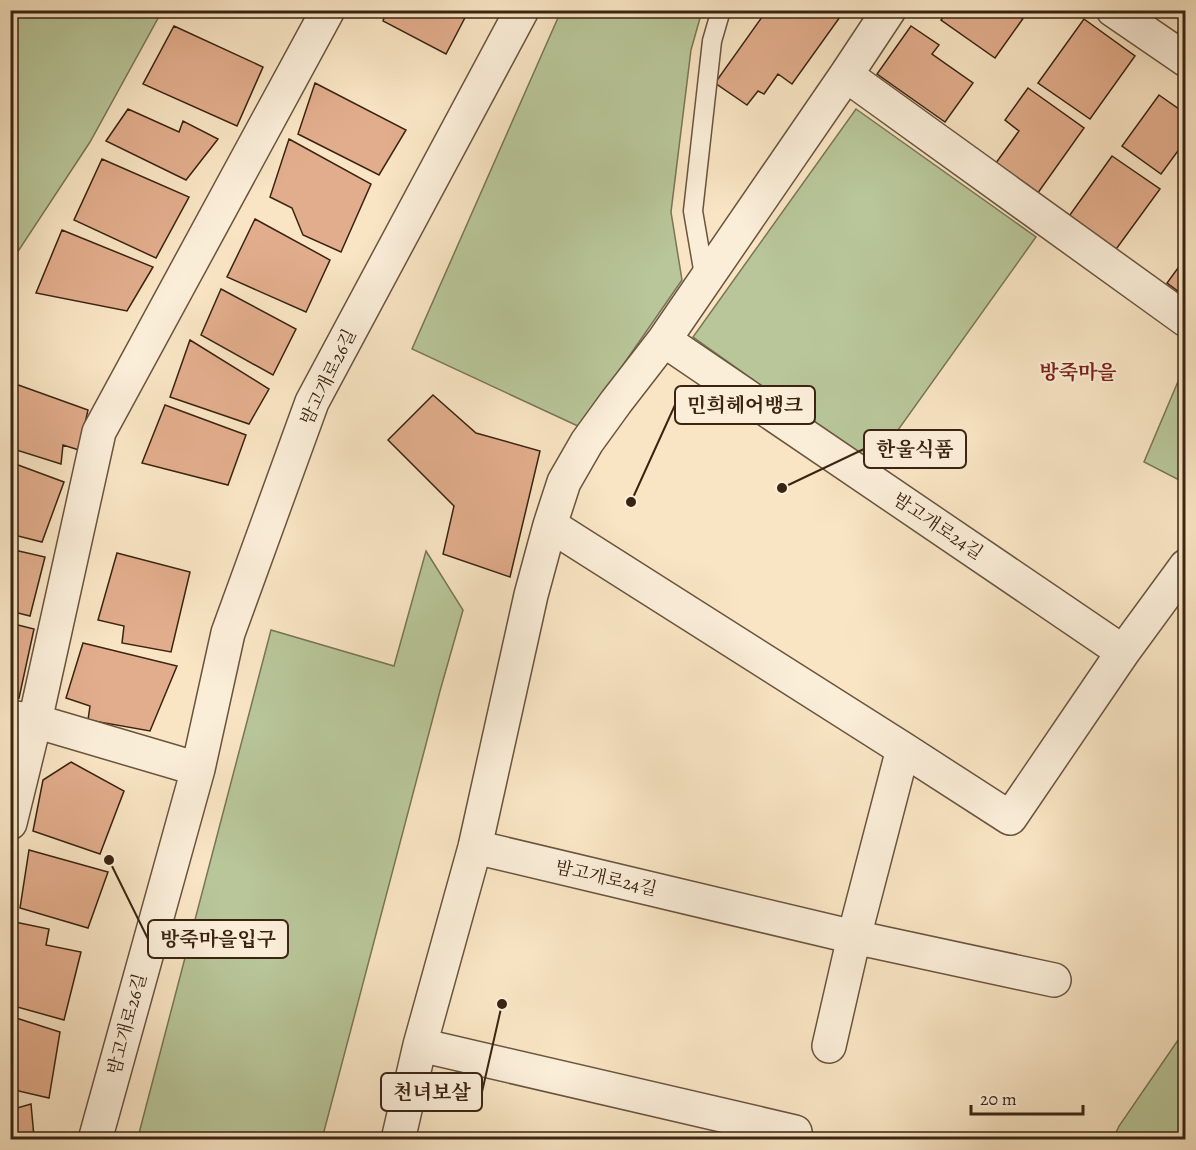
<svg xmlns="http://www.w3.org/2000/svg" width="1196" height="1150" font-family="Alegreya,'Noto Serif KR',serif">
	<style>
		.green { fill: #b8c699; stroke: #797555; stroke-width: 1.5 }
		.building { fill: #e2ad8c; stroke: #3a2411; stroke-width: 1.5 }
		.lines { fill: none; stroke-linecap: round; stroke-linejoin: round }
		.service-casing { stroke: #6a543e; stroke-width: 21 }
		.minor-casing { stroke: #6a543e; stroke-width: 36 }
		.service { stroke: #fbeed9; stroke-width: 18 }
		.minor { stroke: #fbeed9; stroke-width: 33 }
		.labels { text-anchor: middle; dominant-baseline: central; stroke-width: 4.5; stroke-linejoin: round; paint-order: stroke }
		.street-label { font-size: 18px; fill: #3a2411; stroke: #fbeed9 }
		.neighbourhood-label { font-size: 20px; font-weight: bold; fill: #7a1f14; stroke: #fbeed9 }
		.leader { fill: none; stroke: #3a2411; stroke-width: 2 }
		.callout-dot { fill: #3a2411; stroke: #fbeed9; stroke-width: 2 }
		.callout { fill: #fbeed9; stroke: #3a2411; stroke-width: 2 }
		.callout-label { font-size: 20px; text-anchor: middle; font-weight: bold; fill: #3a2411 }
	</style>
	<rect width="100%" height="100%" fill="#f9e5c4"/>
	<filter id="stains"><feTurbulence type="fractalNoise" baseFrequency=".00333" numOctaves="4"/><feColorMatrix values="0 0 0 0 .2 0 0 0 0 .09 0 0 0 0 .02 0 0 0 .5 -.17"/></filter>
	<radialGradient id="worn" r=".72"><stop offset=".6" stop-color="#630" stop-opacity="0"/><stop offset="1" stop-color="#630" stop-opacity=".3"/></radialGradient>
	<path class="green" d="M 11,10 L 162,11 L 90,142 L 11,262 Z
		M 561,11 L 702,11 L 691,50 L 671,212 L 682,280 L 580,427 L 412,349 Z
		M 856,109 L 1036,237 L 873,465 L 693,337 Z
		M 1185,365 L 1185,483 L 1144,462 Z
		M 426,551 L 463,610 L 440,691 L 322,1139 L 140,1139 L 138,1137 L 271,630 L 394,666 Z
		M 1185,1030 L 1185,1139 L 1113,1139 L 1119,1126 Z"/>
	<path class="building" d="M 387,10 L 469,10 L 446,54 L 383,21 Z
		M 767,10 L 845,10 L 792,84 L 778,74 L 764,94 L 758,91 L 747,105 L 715,83 Z
		M 948,10 L 1029,10 L 995,58 L 941,20 Z
		M 1084,19 L 1135,56 L 1090,119 L 1038,83 Z
		M 174,26 L 263,67 L 237,126 L 143,84 Z
		M 911,26 L 939,45 L 932,54 L 973,83 L 945,122 L 877,74 Z
		M 315,83 L 406,130 L 379,175 L 298,134 Z
		M 1028,88 L 1084,128 L 1035,197 L 993,167 L 1019,131 L 1005,120 Z
		M 1159,95 L 1186,114 L 1186,140 L 1161,174 L 1122,146 Z
		M 128,109 L 179,132 L 183,121 L 218,139 L 186,180 L 106,141 Z
		M 289,139 L 371,184 L 341,252 L 303,235 L 292,208 L 270,197 Z
		M 1112,156 L 1160,189 L 1114,252 L 1067,219 Z
		M 102,159 L 189,197 L 156,258 L 74,220 Z
		M 255,219 L 330,260 L 306,312 L 227,277 Z
		M 62,230 L 153,267 L 127,311 L 36,293 Z
		M 1186,257 L 1186,297 L 1167,283 Z
		M 221,289 L 296,329 L 273,375 L 201,335 Z
		M 190,340 L 269,389 L 249,424 L 170,397 Z
		M 10,382 L 88,410 L 79,450 L 63,445 L 61,464 L 10,448 Z
		M 433,395 L 476,433 L 540,451 L 510,577 L 443,554 L 454,506 L 388,440 Z
		M 165,405 L 246,435 L 228,485 L 142,463 Z
		M 10,462 L 64,482 L 42,542 L 10,534 Z
		M 10,549 L 45,557 L 30,616 L 10,611 Z
		M 117,553 L 190,572 L 171,652 L 122,643 L 124,626 L 98,620 Z
		M 10,623 L 34,629 L 19,698 L 10,696 Z
		M 83,643 L 177,666 L 150,731 L 88,720 L 90,706 L 66,698 Z
		M 71,762 L 124,791 L 100,854 L 33,831 L 43,780 Z
		M 29,850 L 108,872 L 88,928 L 20,908 Z
		M 10,921 L 49,929 L 46,945 L 81,952 L 64,1020 L 10,1005 Z
		M 13,1017 L 60,1032 L 49,1098 L 10,1089 L 10,1022 Z
		M 31,1104 L 34,1137 L 33,1140 L 10,1140 L 10,1110 Z"/>
	<g class="lines">
		<defs>
			<path id="service" d="M 705,281 L 693,211 L 712,41 L 721,10"/>
			<path id="minor" d="M 1113,10 L 1186,60
				M 846,75 L 1186,320
				M 664,340 L 1123,652 L 1186,566
				M 550,525 L 903,749 L 1010,818 L 1123,652
				M 10,717 L 35,721 L 198,769
				M 10,823 L 35,721 L 99,432 L 328,10
				M 475,847 L 854,937 L 1054,980
				M 420,1045 L 795,1132
				M 829,1046 L 854,937 L 903,749
				M 95,1140 L 198,769 L 228,633 L 312,402 L 522,10
				M 398,1140 L 420,1045 L 475,847 L 531,595 L 550,525 L 564,482 L 587,442 L 616,402 L 664,340 L 846,75 L 889,10"/>
		</defs>
		<use href="#service" class="service-casing"/>
		<use href="#minor" class="minor-casing"/>
		<use href="#service" class="service"/>
		<use href="#minor" class="minor"/>
	</g>
	<g class="labels">
		<g class="street-label">
			<text transform="translate(328 377) rotate(-64)">밤고개로26길</text>
			<text transform="translate(938 526) rotate(34)">밤고개로24길</text>
			<text transform="translate(606 878) rotate(13)">밤고개로24길</text>
			<text transform="translate(127 1024) rotate(-75)">밤고개로26길</text>
		</g>
		<g class="neighbourhood-label">
			<text x="1078" y="372">방죽마을</text>
		</g>
	</g>
	<path class="leader" d="M631 502L675 405M782 488L864 449M109 860L148 939M502 1004L482 1092"/>
	<g class="callout-dot">
		<circle cx="631" cy="502" r="6"/>
		<circle cx="782" cy="488" r="6"/>
		<circle cx="109" cy="860" r="6"/>
		<circle cx="502" cy="1004" r="6"/>
	</g>
	<g class="callout">
		<rect x="675" y="386" width="140" height="38" rx="6"/>
		<rect x="864" y="430" width="102" height="38" rx="6"/>
		<rect x="148" y="920" width="140" height="38" rx="6"/>
		<rect x="381" y="1073" width="101" height="38" rx="6"/>
	</g>
	<g class="callout-label">
		<text x="745" y="412">민희헤어뱅크</text>
		<text x="915" y="456">한울식품</text>
		<text x="218" y="946">방죽마을입구</text>
		<text x="432" y="1099">천녀보살</text>
	</g>
	<rect width="1196" height="1150" fill="none" stroke="#f9e5c4" stroke-width="36"/>
	<rect x="12" y="12" width="1172" height="1126" fill="none" stroke="#3a2411" stroke-width="3"/>
	<rect x="18" y="18" width="1160" height="1114" fill="none" stroke="#3a2411" stroke-width="1.5"/>
	<path d="M971 1105v9h112v-9" fill="none" stroke="#3a2411" stroke-width="3"/>
	<text x="980" y="1105" font-size="18" fill="#3a2411" stroke="#fbeed9" stroke-width="4.5" paint-order="stroke">20 m</text>
	<rect width="100%" height="100%" filter="url(#stains)"/>
	<rect width="100%" height="100%" fill="url(#worn)"/>
</svg>
